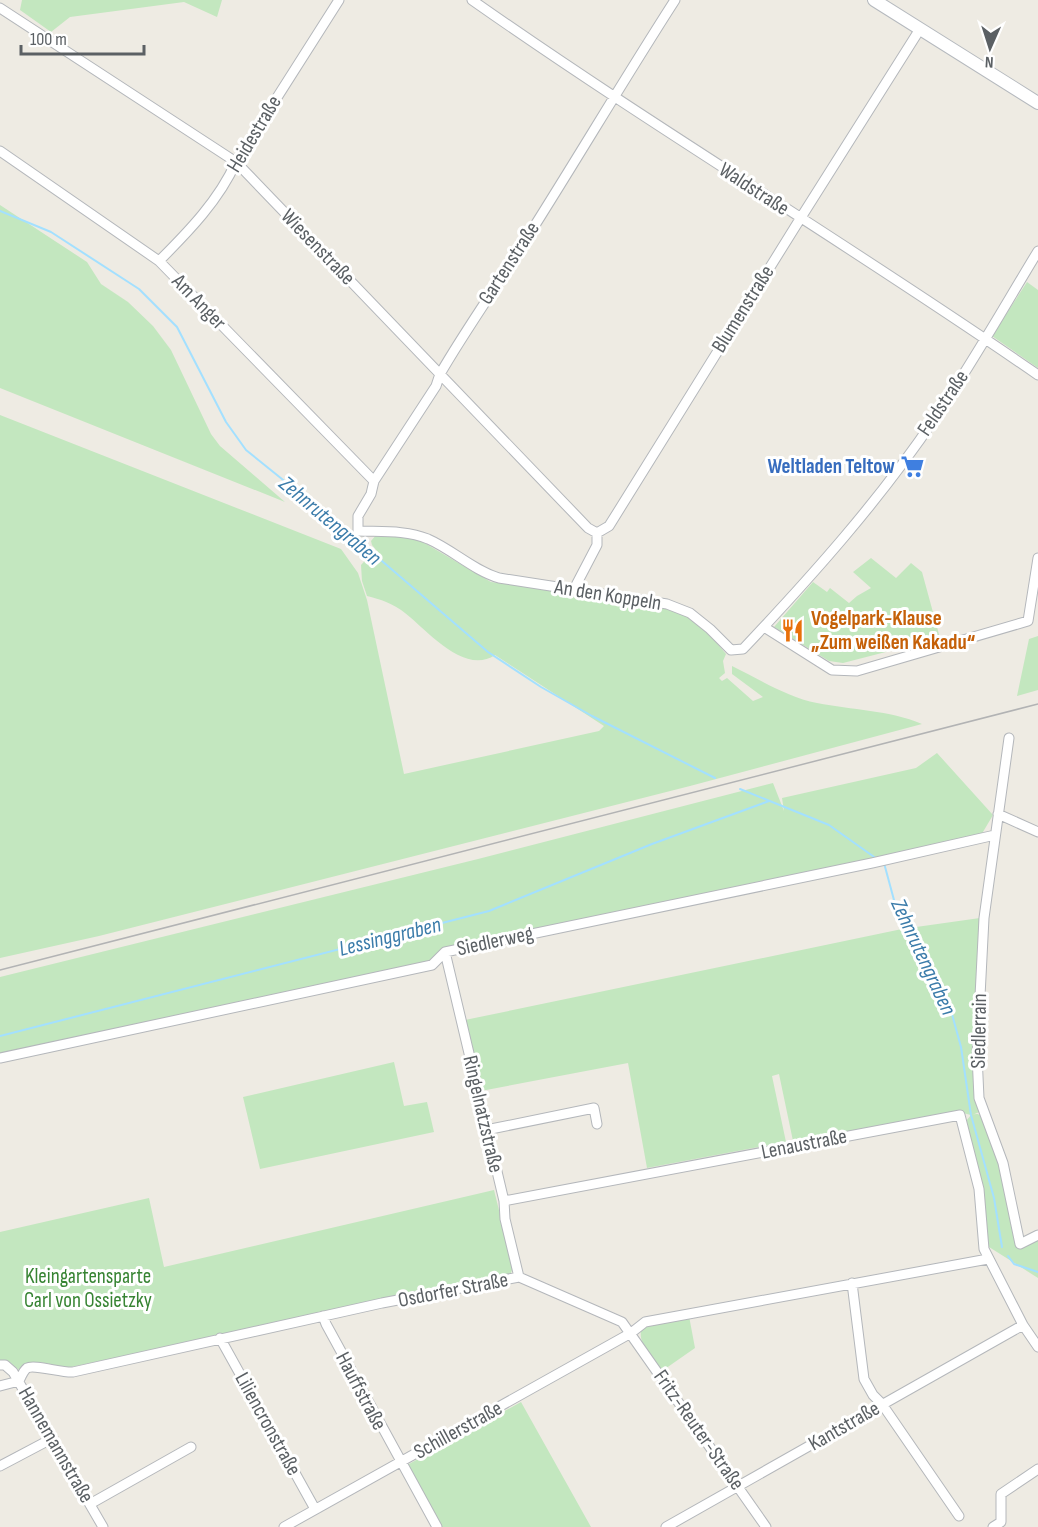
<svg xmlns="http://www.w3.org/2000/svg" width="1038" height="1527" font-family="'Sofia Sans Condensed',sans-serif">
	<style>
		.green { fill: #c3e7bf }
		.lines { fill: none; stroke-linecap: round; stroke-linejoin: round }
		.stream { stroke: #a3e0ff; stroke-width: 2 }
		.minor-casing { stroke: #b4b7bb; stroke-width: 11 }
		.secondary-casing { stroke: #b5b9be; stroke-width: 14 }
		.minor { stroke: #fff; stroke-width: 9 }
		.secondary { stroke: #fff; stroke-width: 12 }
		.tram { stroke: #b2b3b4; stroke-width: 1.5 }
		.labels { text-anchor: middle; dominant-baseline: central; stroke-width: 6; stroke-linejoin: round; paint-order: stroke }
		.street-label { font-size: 21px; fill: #5b6064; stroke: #fff }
		.shop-label { font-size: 21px; font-weight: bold; fill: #366cbe; stroke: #fff; text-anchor: end }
		.food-label { font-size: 21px; font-weight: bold; fill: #c56008; stroke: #fff; text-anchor: start }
		.park-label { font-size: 21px; fill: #378433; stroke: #fff }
		.water-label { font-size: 22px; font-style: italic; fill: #3b7caa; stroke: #fff }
	</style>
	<rect width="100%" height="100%" fill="#eeebe3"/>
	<path class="green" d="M 22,0 L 222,0 L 217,17 L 184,2 L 70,17 L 51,32 L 20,10 Z
		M 0,205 L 87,262 L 101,284 L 128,302 L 153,326 L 171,350 L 211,434 L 220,446 L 285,502 L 0,388 Z
		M 1027,282 L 1038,290 L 1038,368 L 992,336 Z
		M 0,415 L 341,549 L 358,573 L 367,600 L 404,774 L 599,731 L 604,726 L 495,655 C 464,676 426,629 405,613 C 394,604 380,599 367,596 L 362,581 L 361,565 L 371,554 L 382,557 L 372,545 L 371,541 L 377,534 L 406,536 L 421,541 L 491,582 L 572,593 L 572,597 L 594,600 L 598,597 C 623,601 659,603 681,613 C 700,622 713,638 726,654 L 723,661 L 725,673 L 719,678 L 722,681 L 727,678 L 753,701 L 763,697 L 732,674 L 732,666 C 759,679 787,697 817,703 C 852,710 889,710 922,724 L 690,786 L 99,936 L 0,958 Z
		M 871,558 L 896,578 L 911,563 L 922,572 L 940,638 L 843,663 L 829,661 L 774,627 L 813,582 L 827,592 L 830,588 L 849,603 L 857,596 L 871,588 L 853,572 Z
		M 1038,636 L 1038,690 L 1017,696 L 1029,639 Z
		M 937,753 L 993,815 L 980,837 L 446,948 L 429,963 L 0,1055 L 0,977 L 478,859 L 773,783 L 784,811 L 782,798 L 916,768 Z
		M 980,918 L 977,1023 L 982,1111 L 972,1115 C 975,1114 978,1113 981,1116 C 992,1125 1013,1227 1017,1247 L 1038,1237 L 1038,1278 L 989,1247 L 966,1121 L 971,1115 L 959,1112 L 793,1141 L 779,1074 L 772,1076 L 786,1142 L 647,1168 L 628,1063 L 481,1091 L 465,1020 L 902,929 Z
		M 394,1062 L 404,1106 L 427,1102 L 434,1132 L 260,1169 L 243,1097 Z
		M 494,1190 L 513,1267 L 511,1273 L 505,1276 L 71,1367 C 54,1369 31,1353 19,1370 L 7,1360 L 0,1360 L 0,1232 L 149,1198 L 164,1267 Z
		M 689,1316 L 695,1348 L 662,1371 C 654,1359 634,1341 643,1326 Z
		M 521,1402 L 591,1527 L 441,1527 L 409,1469 L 409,1464 Z"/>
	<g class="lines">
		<path class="stream" d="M 0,211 L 51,232 L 139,289 L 177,327 L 226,422 L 246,450 L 354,537 L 488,652 L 541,687 L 592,716 L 715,778
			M 740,789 L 829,825 L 877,859
			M 884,863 L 894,900 L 950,1007 L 961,1047 L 971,1115 L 994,1198 L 1002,1247
			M 0,1036 L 489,911 L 652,844 L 769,801
			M 1008,1256 L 1014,1264 L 1038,1272"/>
		<defs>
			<path id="minor" d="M 472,0 C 657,130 852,246 1038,375
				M 675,0 C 619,87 567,176 511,263 C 487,300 462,336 440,374 L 436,386 L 374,481 L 371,494 L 358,516 L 358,531 C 381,532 406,530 428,539 C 453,550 473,570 499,578 L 667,604 L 690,613 L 710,629 L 731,650 L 743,649 C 812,576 879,501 935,418 C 972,364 1004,307 1038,251
				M 0,8 L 236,162 L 588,528 L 597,533
				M 0,151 L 159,261 L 374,481
				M 159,261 C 189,231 219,200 236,162 L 339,0
				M 597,533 L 609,526 L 800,219 L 920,29
				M 574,589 L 597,545 L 597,533
				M 764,627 L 832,670 L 857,671 L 1028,621 L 1038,558
				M 1009,738 L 984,918 L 977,1055 L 979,1098 L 1003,1163 L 1020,1244 L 1038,1235
				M 998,814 L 1038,832
				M 445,952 L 504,1201 L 505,1219 L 519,1277
				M 0,1058 L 432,965 L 445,952 L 872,863 L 995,835
				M 486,1130 L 594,1108 L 597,1124
				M 504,1201 L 960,1115 L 979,1189 L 984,1249 L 1023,1325 L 1038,1347
				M 852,1283 L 864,1379 L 873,1395 L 882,1404 L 959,1516
				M 323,1316 L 326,1324 L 437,1527
				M 220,1338 L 315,1509
				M 0,1365 L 5,1365 L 13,1372 L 103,1527
				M 19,1381 C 21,1377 23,1371 27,1368 C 34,1364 62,1373 73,1372 L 382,1303 L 519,1277 L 622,1322 L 766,1527
				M 0,1386 L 19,1381
				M 0,1466 L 53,1438
				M 90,1504 L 191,1447
				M 284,1527 L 631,1333 L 645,1322 L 988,1259
				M 666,1527 L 1023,1325
				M 993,1527 L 1001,1522 L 1001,1494 L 1038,1469"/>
			<path id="secondary" d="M 874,0 L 1038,103"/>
		</defs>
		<use href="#minor" class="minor-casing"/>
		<use href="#secondary" class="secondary-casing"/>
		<use href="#minor" class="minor"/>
		<use href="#secondary" class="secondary"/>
		<path class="tram" d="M 0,970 L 1038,704"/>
	</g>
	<defs>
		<symbol id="supermarket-bare" viewBox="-9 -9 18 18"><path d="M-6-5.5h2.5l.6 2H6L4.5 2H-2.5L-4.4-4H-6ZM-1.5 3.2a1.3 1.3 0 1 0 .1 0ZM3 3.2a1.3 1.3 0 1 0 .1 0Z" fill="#3f7fe0" stroke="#fff" stroke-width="2.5" paint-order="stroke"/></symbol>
		<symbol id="restaurant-bare" viewBox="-9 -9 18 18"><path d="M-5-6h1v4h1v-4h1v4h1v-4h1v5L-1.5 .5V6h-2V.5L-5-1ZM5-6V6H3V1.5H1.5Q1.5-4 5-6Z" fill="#e8710a" stroke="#fff" stroke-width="2.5" paint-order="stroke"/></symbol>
	</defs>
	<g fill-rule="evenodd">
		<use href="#supermarket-bare" x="896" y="450" width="33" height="33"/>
		<use href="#restaurant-bare" x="776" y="614" width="33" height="33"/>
	</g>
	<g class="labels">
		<g class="street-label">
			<text transform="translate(254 134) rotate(-59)">Heidestraße</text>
			<text transform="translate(754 189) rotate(33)">Waldstraße</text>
			<text transform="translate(318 247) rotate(46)">Wiesenstraße</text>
			<text transform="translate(509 263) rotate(-57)">Gartenstraße</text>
			<text transform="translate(199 302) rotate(46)">Am Anger</text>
			<text transform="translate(743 309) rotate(-58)">Blumenstraße</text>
			<text transform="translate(943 403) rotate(-56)">Feldstraße</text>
			<text transform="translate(608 595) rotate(9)">An den Koppeln</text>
			<text transform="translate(495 941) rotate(-12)">Siedlerweg</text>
			<text transform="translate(979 1031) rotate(-89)">Siedlerrain</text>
			<text transform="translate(483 1114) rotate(77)">Ringelnatzstraße</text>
			<text transform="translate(804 1144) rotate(-11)">Lenaustraße</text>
			<text transform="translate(453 1290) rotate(-11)">Osdorfer Straße</text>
			<text transform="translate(361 1391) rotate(62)">Hauffstraße</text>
			<text transform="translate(268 1424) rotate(61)">Liliencronstraße</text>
			<text transform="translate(844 1426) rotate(-30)">Kantstraße</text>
			<text transform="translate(458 1430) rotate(-29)">Schillerstraße</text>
			<text transform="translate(699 1430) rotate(55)">Fritz-Reuter-Straße</text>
			<text transform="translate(56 1445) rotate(60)">Hannemannstraße</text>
		</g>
		<g class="shop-label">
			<text x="895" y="466">Weltladen Teltow</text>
		</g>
		<g class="food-label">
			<text x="811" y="618">Vogelpark-Klause<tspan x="811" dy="24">„Zum weißen Kakadu“</tspan></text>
		</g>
		<g class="park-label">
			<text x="88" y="1276">Kleingartensparte<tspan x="88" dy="24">Carl von Ossietzky</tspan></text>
		</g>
		<g class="water-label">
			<text transform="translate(330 521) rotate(40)">Zehnrutengraben</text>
			<text transform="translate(390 937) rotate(-14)">Lessinggraben</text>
			<text transform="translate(923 957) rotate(65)">Zehnrutengraben</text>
		</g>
	</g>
	<g transform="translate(990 48) rotate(183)" stroke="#ffffff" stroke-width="4.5" paint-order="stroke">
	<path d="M0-4.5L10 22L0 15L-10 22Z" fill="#5b6064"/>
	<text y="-9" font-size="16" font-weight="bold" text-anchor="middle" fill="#5b6064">N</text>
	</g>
	<path d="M21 45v9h123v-9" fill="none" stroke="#5b6064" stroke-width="3"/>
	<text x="30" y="45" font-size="18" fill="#5b6064" stroke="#ffffff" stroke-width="4.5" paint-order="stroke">100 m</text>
</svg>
